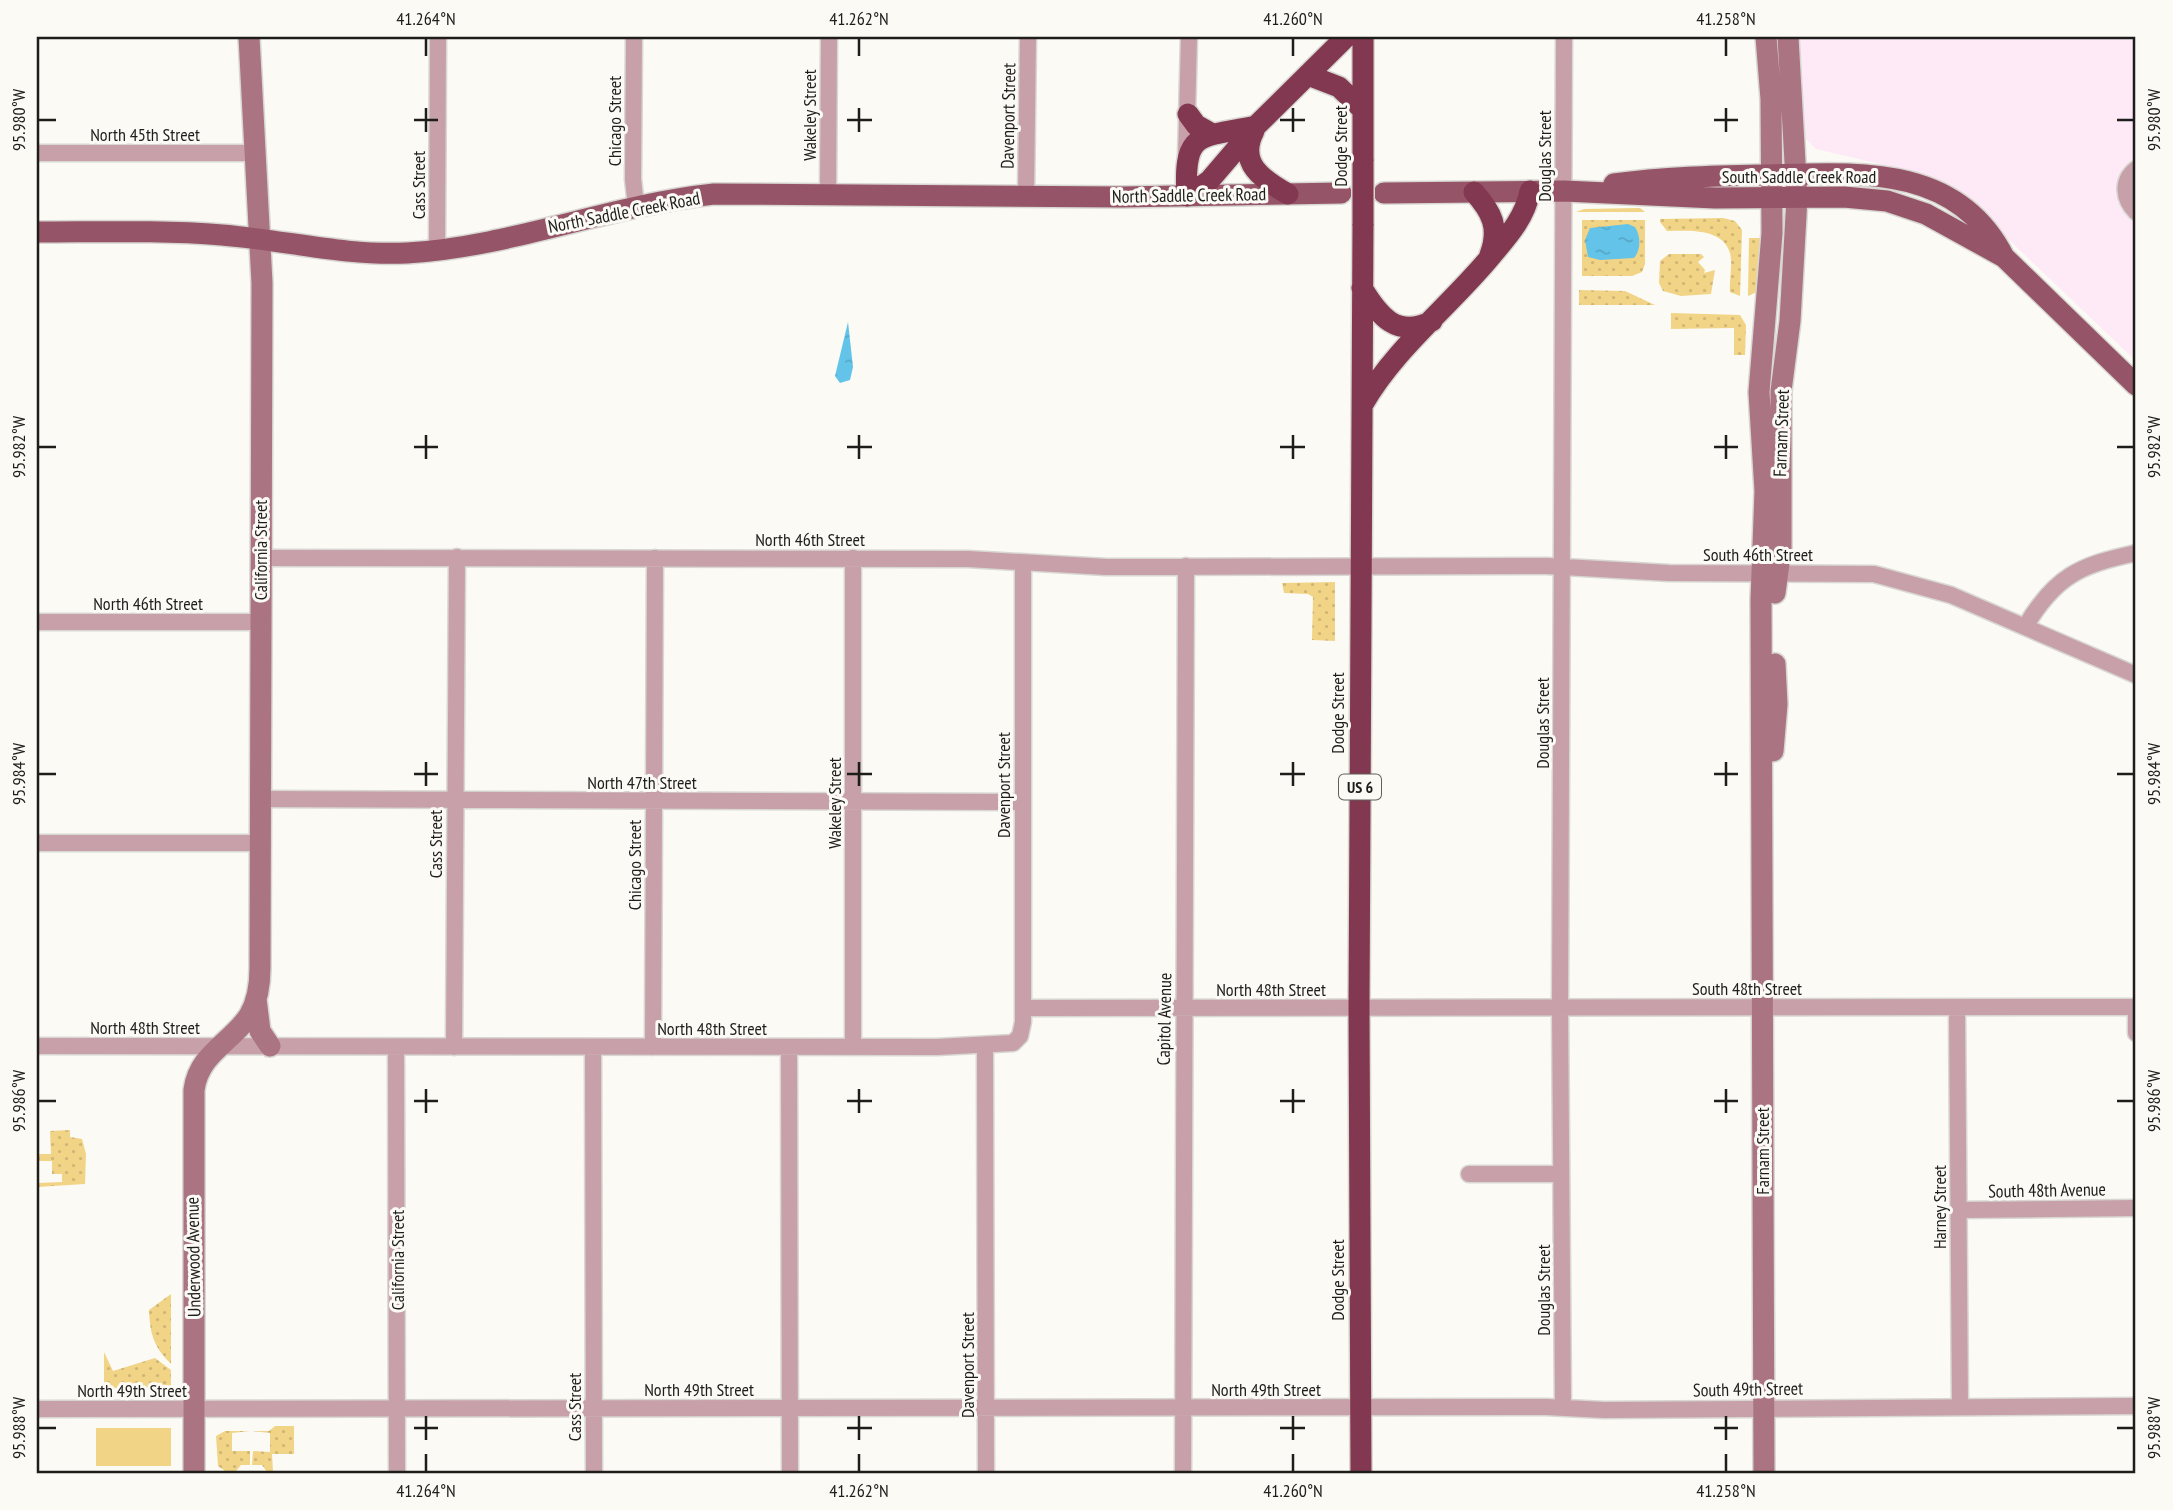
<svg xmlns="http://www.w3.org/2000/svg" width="2173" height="1510" font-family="'PT Sans Narrow',sans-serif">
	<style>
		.education { fill: #fee9f7 }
		.grass { fill: url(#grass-dots) }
		.green { fill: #f2d487 }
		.water { fill: url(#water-ripples) }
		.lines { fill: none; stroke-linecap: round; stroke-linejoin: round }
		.street-casing { stroke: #d8d7d2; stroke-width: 19 }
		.secondary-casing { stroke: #d8d7d2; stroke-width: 24 }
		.primary-casing { stroke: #d8d7d2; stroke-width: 24 }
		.highway-casing { stroke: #d8d7d2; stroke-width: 24 }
		.street { stroke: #c7a0aa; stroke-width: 16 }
		.secondary { stroke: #ab7483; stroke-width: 21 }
		.primary { stroke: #965468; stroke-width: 21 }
		.highway { stroke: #833851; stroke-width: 21 }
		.highway-bridge-casing { stroke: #d8d7d2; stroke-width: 24; stroke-linecap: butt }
		.highway-bridge { stroke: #833851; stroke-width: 21 }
		.ticks { fill: none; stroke: #1e1d1b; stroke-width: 2.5 }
		.labels { text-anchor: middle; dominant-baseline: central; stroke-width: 6; stroke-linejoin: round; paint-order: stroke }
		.shield { fill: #fbfaf5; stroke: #605f5c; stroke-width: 2 }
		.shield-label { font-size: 16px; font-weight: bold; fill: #1e1d1b }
		.street-label { font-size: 18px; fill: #1e1d1b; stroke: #fbfaf5 }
		.neatline { fill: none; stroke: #1e1d1b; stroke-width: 2.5 }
		.ticks-label { font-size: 18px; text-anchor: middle; fill: #1e1d1b }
	</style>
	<defs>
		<pattern id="grass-dots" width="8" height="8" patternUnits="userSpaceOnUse" patternTransform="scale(1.75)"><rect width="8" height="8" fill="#f2d487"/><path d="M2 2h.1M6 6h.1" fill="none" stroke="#cfb674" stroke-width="1.8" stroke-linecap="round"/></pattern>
		<pattern id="water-ripples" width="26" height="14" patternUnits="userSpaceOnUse" patternTransform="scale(1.75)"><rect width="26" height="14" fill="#63c3e9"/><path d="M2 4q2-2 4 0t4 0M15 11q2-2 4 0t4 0" fill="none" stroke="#56a7c7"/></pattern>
	</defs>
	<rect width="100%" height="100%" fill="#fbfaf5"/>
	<path class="education" d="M 1791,37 L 2136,37 L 2136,361 L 1961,194 L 1876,163 L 1816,149 L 1801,134 Z"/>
	<path class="grass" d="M 1640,208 L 1645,212 L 1576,212 L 1584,209 Z
		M 1723,218 L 1735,221 L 1742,230 L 1740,296 L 1730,292 C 1729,280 1733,265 1730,253 C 1722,227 1687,231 1667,231 L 1660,222 L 1660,219 Z
		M 1582,220 L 1645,220 L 1645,264 L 1642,272 L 1632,276 L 1582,276 Z
		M 1749,238 L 1762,238 L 1757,292 L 1748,296 Z
		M 1669,254 L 1701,254 L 1704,257 L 1698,262 L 1705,270 L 1704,273 L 1715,270 L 1711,294 L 1681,296 L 1663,291 L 1659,283 L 1660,261 Z
		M 1579,290 L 1625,291 L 1655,305 L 1579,305 Z
		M 1671,313 L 1740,315 L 1746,325 L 1745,355 L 1734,355 L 1734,328 L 1671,329 Z
		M 1335,582 L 1335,641 L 1312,640 L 1313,597 L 1308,594 L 1284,593 L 1282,583 Z
		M 70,1130 L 70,1137 L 82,1139 L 86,1154 L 85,1184 L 37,1187 L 37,1183 L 62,1182 L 62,1174 L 52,1174 L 52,1161 L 37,1161 L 37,1154 L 51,1154 L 50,1131 Z
		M 171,1294 L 171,1364 C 154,1347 150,1335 149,1310 Z
		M 104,1352 L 113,1371 L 155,1358 L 171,1370 L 171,1388 L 104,1388 Z
		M 275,1426 L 294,1426 L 294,1454 L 272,1454 L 273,1472 L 267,1472 L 262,1465 L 252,1465 L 253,1451 L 270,1452 L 270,1433 L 252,1431 L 269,1431 Z
		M 225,1431 L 250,1431 L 232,1433 L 232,1451 L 250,1451 L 250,1465 L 241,1465 L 236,1471 L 225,1471 L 218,1466 L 216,1436 Z"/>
	<path class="green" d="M 96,1428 L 171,1428 L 171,1466 L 96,1466 Z"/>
	<path class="water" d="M 1628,224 L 1635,227 C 1641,236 1641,250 1634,258 L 1600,260 L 1588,257 L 1585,240 L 1590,228 Z
		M 848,322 L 853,367 L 850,380 L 840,383 L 835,376 Z"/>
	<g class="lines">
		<defs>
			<path id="street" d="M 634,37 L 633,179 L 636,206
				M 37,153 L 253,153
				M 1186,158 L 1189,37
				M 2136,169 C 2121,181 2123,199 2136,212
				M 828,193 L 829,37
				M 1026,195 L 1028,37
				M 437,250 L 438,37
				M 259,558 L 968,559 L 1106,567 L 1547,566 L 1669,573 L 1874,574 L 1951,595 L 2136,675
				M 853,558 L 853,1047
				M 37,622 L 260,622
				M 2025,627 C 2055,576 2080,565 2136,553
				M 260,799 L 1023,802
				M 37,843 L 260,843
				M 2136,1007 L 2136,1033
				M 1023,1008 L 2136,1007
				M 1957,1008 L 1960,1406
				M 37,1046 L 937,1047 L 1013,1043 L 1020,1036 L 1023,1022 L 1023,563
				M 985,1046 L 986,1473
				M 396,1047 L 397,1473
				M 454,1047 L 457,557
				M 593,1047 L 594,1473
				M 653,1047 L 655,558
				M 789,1047 L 790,1473
				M 1469,1174 L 1561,1174
				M 1959,1210 L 2136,1208
				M 1563,1408 L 1560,1008 L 1564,37
				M 37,1409 L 1546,1407 L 1604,1410 L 2136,1406
				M 1183,1473 L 1186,566"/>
			<path id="secondary" d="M 1775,593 L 1781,548 L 1781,391 L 1790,321 L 1797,198 L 1788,37
				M 1773,751 L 1777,704 L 1775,664
				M 256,999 L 260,1031 L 270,1046
				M 194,1473 L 194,1090 C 199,1053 230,1044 249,1016 C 258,1001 260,985 260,968 L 262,283 L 249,37
				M 1764,1473 L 1761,600 L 1765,491 L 1759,392 L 1772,233 L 1771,99 L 1766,37"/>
			<path id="primary" d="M 1614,184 C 1664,177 1713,176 1763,175 C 1853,173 1956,162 2004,257
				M 1384,193 L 1564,191 L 1715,198 L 1844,197 L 1887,201 L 1926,214 L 2004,257 L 2136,385
				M 37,232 C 98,232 161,230 222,235 C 284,240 344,256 407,253 C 511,247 610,205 714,194 L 1122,197 L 1341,193"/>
			<path id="highway" d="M 1308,75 L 1339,87 L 1363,110
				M 1188,114 L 1196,125 L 1212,134
				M 1256,126 C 1200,138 1183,129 1187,196 L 1209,181 L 1256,126 L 1346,37
				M 1254,131 C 1237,163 1263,180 1288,194
				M 1363,161 L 1363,37
				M 1474,192 C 1492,212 1500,228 1490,255
				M 1362,288 C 1379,316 1397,339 1432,321
				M 1363,404 C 1395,348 1451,305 1492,255 C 1509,235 1525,217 1530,191
				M 1361,1473 L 1359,1008 L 1363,224"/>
		</defs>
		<use href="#street" class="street-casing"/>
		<use href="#secondary" class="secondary-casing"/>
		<use href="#primary" class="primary-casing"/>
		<use href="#highway" class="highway-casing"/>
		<use href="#street" class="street"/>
		<use href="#secondary" class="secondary"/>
		<use href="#primary" class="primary"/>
		<use href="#highway" class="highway"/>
		<defs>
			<path id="highway-bridge" d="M 1363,161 L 1363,224"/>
		</defs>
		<use href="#highway-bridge" class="highway-bridge-casing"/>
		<use href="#highway-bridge" class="highway-bridge"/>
	</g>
	<path class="ticks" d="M 426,38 L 426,56M 859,38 L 859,56M 1293,38 L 1293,56M 1726,38 L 1726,56M 426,108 L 426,132M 859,108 L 859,132M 1293,108 L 1293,132M 1726,108 L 1726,132M 38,120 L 56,120M 414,120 L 438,120M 847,120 L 872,120M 1280,120 L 1305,120M 1714,120 L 1738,120M 2117,120 L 2134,120M 426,435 L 426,459M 859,435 L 859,459M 1293,435 L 1293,459M 1726,435 L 1726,459M 38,447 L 56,447M 414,447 L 438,447M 847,447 L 872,447M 1280,447 L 1305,447M 1714,447 L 1738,447M 2117,447 L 2134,447M 426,762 L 426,786M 859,762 L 859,786M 1293,762 L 1293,786M 1726,762 L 1726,786M 38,774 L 56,774M 414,774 L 438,774M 847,774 L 872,774M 1280,774 L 1305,774M 1714,774 L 1738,774M 2117,774 L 2134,774M 426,1089 L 426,1113M 859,1089 L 859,1113M 1293,1089 L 1293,1113M 1726,1089 L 1726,1113M 38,1101 L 56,1101M 414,1101 L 438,1101M 847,1101 L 872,1101M 1280,1101 L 1305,1101M 1714,1101 L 1738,1101M 2117,1101 L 2134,1101M 426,1416 L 426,1440M 859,1416 L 859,1440M 1293,1416 L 1293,1440M 1726,1416 L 1726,1440M 38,1428 L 56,1428M 414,1428 L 438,1428M 847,1428 L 872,1428M 1280,1428 L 1305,1428M 1714,1428 L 1738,1428M 2117,1428 L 2134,1428M 426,1454 L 426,1472M 859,1454 L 859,1472M 1293,1454 L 1293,1472M 1726,1454 L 1726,1472"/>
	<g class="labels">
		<rect class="shield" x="1339" y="774.5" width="42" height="25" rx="5"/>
		<g class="shield-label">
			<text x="1360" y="787">US 6</text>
		</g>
		<g class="street-label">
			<text transform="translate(809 115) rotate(-90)">Wakeley Street</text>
			<text transform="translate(1008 116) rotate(-89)">Davenport Street</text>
			<text transform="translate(614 121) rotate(-90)">Chicago Street</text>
			<text x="145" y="134">North 45th Street</text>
			<text transform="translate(1340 146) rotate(-90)">Dodge Street</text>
			<text transform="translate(1544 156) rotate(-90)">Douglas Street</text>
			<text x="1799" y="176">South Saddle Creek Road</text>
			<text transform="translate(418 185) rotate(-90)">Cass Street</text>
			<text transform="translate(1189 195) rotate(-1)">North Saddle Creek Road</text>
			<text transform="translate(624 212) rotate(-11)">North Saddle Creek Road</text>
			<text transform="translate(1781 433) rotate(-88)">Farnam Street</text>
			<text x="810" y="539">North 46th Street</text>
			<text transform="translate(260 550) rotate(-90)">California Street</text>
			<text x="1758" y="554">South 46th Street</text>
			<text x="148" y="603">North 46th Street</text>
			<text transform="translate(1337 713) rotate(-90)">Dodge Street</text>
			<text transform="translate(1542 723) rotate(-90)">Douglas Street</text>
			<text x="642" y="782">North 47th Street</text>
			<text transform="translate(1003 785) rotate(-90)">Davenport Street</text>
			<text transform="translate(834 803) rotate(-90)">Wakeley Street</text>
			<text transform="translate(435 844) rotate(-90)">Cass Street</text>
			<text transform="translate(634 865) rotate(-90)">Chicago Street</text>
			<text x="1747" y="988">South 48th Street</text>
			<text x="1271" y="989">North 48th Street</text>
			<text transform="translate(1164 1019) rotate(-89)">Capitol Avenue</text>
			<text x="145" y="1027">North 48th Street</text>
			<text x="712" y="1028">North 48th Street</text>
			<text transform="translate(1762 1151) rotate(-90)">Farnam Street</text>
			<text transform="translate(2047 1190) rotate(-1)">South 48th Avenue</text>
			<text transform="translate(1939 1207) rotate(-90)">Harney Street</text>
			<text transform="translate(193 1257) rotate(-91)">Underwood Avenue</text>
			<text transform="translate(397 1260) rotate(-90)">California Street</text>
			<text transform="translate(1337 1280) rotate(-90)">Dodge Street</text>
			<text transform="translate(1543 1290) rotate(-90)">Douglas Street</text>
			<text transform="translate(967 1365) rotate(-90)">Davenport Street</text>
			<text x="699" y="1389">North 49th Street</text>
			<text x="1266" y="1389">North 49th Street</text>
			<text transform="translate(1748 1389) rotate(-1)">South 49th Street</text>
			<text x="132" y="1390">North 49th Street</text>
			<text transform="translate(574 1407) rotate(-90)">Cass Street</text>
		</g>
	</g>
	<rect width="2173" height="1510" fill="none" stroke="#fbfaf5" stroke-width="77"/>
	<rect x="38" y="38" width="2096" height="1434" class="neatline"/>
	<g class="ticks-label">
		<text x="426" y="25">41.264°N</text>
		<text x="859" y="25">41.262°N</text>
		<text x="1293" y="25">41.260°N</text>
		<text x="1726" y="25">41.258°N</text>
		<text transform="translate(2154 120) rotate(-90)" y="6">95.980°W</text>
		<text transform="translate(19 120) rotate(-90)" y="6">95.980°W</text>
		<text transform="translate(2154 447) rotate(-90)" y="6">95.982°W</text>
		<text transform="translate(19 447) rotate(-90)" y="6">95.982°W</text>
		<text transform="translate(2154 774) rotate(-90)" y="6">95.984°W</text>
		<text transform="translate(19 774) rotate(-90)" y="6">95.984°W</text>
		<text transform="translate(2154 1101) rotate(-90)" y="6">95.986°W</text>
		<text transform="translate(19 1101) rotate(-90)" y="6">95.986°W</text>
		<text transform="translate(2154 1428) rotate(-90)" y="6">95.988°W</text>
		<text transform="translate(19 1428) rotate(-90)" y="6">95.988°W</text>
		<text x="426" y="1497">41.264°N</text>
		<text x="859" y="1497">41.262°N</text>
		<text x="1293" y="1497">41.260°N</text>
		<text x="1726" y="1497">41.258°N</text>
	</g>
</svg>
